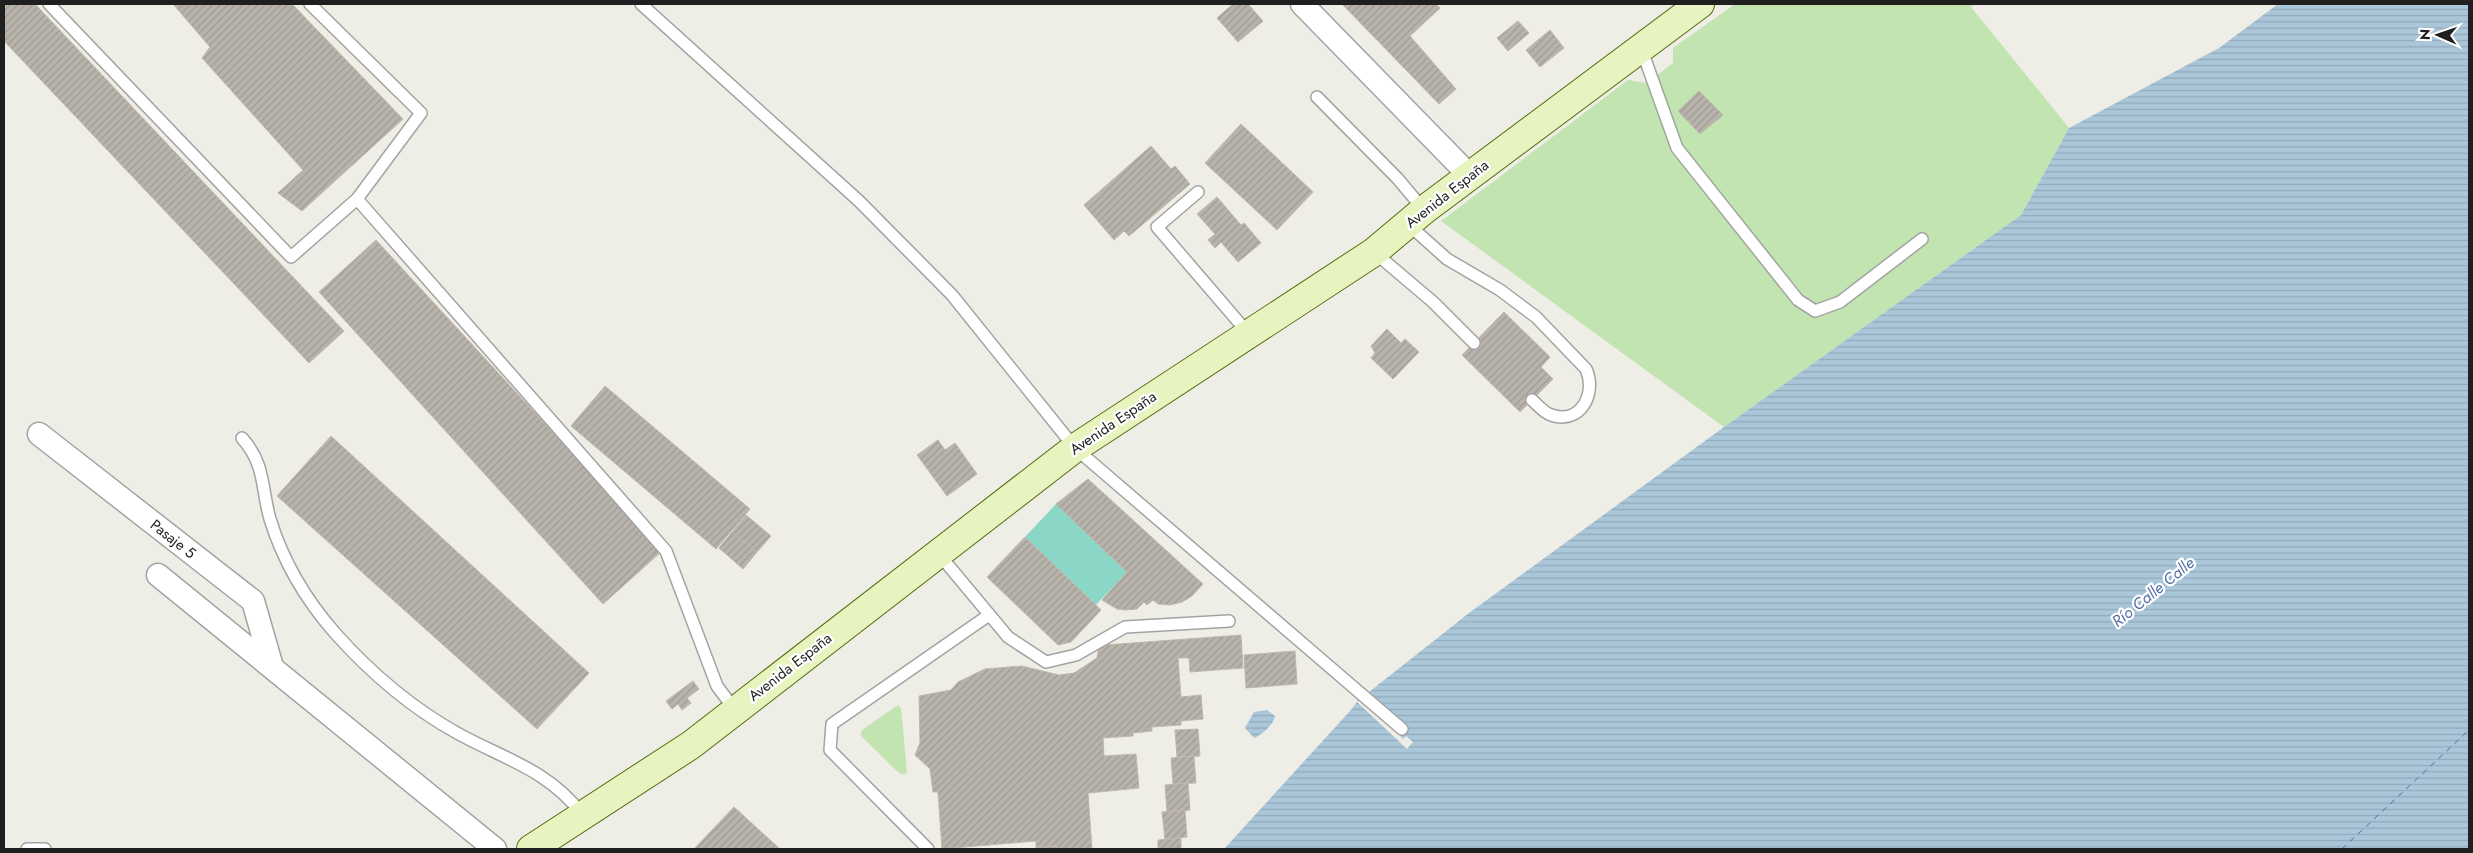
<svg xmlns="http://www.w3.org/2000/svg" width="2473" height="853" font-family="Jost,sans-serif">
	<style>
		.grass { fill: #c1e4b1 }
		.pitch { fill: #8bd7c7 }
		.water { fill: url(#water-rules) }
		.pier { fill: #efeee6 }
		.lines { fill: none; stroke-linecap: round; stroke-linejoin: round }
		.ferry { stroke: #536ea7; stroke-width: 1; stroke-dasharray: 6 5; stroke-linecap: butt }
		.building { fill: url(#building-hatch); stroke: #bfb7aa }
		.service-casing { stroke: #a3a3a3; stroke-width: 14 }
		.minor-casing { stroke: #a3a3a3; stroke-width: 25 }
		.secondary-casing { stroke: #526d0f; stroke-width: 30 }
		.service { stroke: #fff; stroke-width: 11 }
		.minor { stroke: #fff; stroke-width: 22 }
		.secondary { stroke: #e8f4bf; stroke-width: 28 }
		.labels { text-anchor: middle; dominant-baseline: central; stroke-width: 4.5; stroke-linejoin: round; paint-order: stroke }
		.street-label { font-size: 15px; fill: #1f1f1f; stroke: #fff }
		.water-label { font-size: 16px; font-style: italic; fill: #536ea7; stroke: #fff }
	</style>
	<defs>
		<pattern id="water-rules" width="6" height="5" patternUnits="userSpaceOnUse" patternTransform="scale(1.25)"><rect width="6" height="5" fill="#aac6d9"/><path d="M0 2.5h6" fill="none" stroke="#92aaba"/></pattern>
		<pattern id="building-hatch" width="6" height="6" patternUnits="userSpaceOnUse" patternTransform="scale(1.25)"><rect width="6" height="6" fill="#b8b4ac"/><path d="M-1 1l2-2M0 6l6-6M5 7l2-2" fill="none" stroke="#9e9a94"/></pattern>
	</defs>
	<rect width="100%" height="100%" fill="#efeee6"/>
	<path class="grass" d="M 1735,4 L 1976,4 L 1971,7 L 2069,128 L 2021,215 L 1724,427 L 1441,221 L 1628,80 L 1647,83 L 1673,63 L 1673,48 Z
		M 898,705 L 901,708 L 907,772 L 904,775 L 899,773 L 861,736 L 862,730 Z"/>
	<path class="pitch" d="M 1056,504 L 1127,572 L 1096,605 L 1025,537 Z"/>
	<path class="water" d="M 2278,4 L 2469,4 L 2469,849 L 1224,849 L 1350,711 L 1357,702 L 1358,696 L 1364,696 L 1469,613 L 1724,427 L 2021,215 L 2069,128 L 2219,48 Z
		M 1267,710 L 1275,716 C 1274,724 1262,735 1254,738 L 1245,728 L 1254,712 Z"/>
	<path class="pier" d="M 1363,696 L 1403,739 L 1406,736 L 1413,742 L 1407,749 L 1357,702 Z"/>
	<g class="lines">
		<path class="ferry" d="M 2342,849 L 2469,730"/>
	</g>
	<path class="building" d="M 4,4 L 35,4 L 344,331 L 309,363 L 4,41 Z
		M 173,4 L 292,4 L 403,119 L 302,211 L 278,193 L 303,170 L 202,58 L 210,47 Z
		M 1233,4 L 1248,4 L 1263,21 L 1238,42 L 1217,18 Z
		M 1342,4 L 1436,4 L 1440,8 L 1410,36 L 1456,89 L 1439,104 Z
		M 1518,21 L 1529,33 L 1508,51 L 1497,38 Z
		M 1550,30 L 1564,48 L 1540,67 L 1526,50 Z
		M 1699,91 L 1723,115 L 1700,134 L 1678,111 Z
		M 1241,124 L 1313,192 L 1277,230 L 1205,163 Z
		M 1151,146 L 1171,169 L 1175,166 L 1190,184 L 1129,236 L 1124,231 L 1114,240 L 1084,205 Z
		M 1217,197 L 1241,225 L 1244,223 L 1261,243 L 1238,262 L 1221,242 L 1215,248 L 1208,240 L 1215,234 L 1197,214 Z
		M 376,240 L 662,551 L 603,604 L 319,292 Z
		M 1504,312 L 1550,357 L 1541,367 L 1553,379 L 1520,412 L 1462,355 Z
		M 1387,329 L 1401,343 L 1405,339 L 1419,352 L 1393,379 L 1371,358 L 1375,353 L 1371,346 Z
		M 605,386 L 750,509 L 716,549 L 571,426 Z
		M 331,436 L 589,673 L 537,729 L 277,496 Z
		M 938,440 L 945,450 L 955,443 L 977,474 L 947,496 L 917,455 Z
		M 1088,479 L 1203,584 L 1192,596 L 1182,602 L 1170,605 L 1158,604 L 1153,600 L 1147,605 L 1144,602 L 1137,609 L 1126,610 L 1117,609 L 1102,600 L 1127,572 L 1056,504 Z
		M 746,515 L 771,536 L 757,552 L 732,532 Z
		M 732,532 L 757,552 L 743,569 L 719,548 Z
		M 1025,537 L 1101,610 L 1071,642 L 1058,645 L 987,577 Z
		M 1241,635 L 1243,668 L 1190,672 L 1189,658 L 1178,658 L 1181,697 L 1201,695 L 1203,719 L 1181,721 L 1181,725 L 1152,727 L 1152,731 L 1133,733 L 1133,736 L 1103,738 L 1104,756 L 1136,754 L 1139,788 L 1088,793 L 1092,849 L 1058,849 L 1057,846 L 1036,847 L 1036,841 L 942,849 L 938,792 L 933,792 L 930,769 L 915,755 L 920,743 L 919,696 L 951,690 L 958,682 L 985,669 L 1022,666 L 1059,675 L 1074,673 L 1097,658 L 1098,651 L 1105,645 Z
		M 1295,651 L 1297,684 L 1246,688 L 1244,655 Z
		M 693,681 L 699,689 L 687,698 L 691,703 L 682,710 L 678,704 L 672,709 L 666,701 Z
		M 1198,729 L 1200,756 L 1177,757 L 1175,730 Z
		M 1194,756 L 1196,783 L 1173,784 L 1171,758 Z
		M 1188,783 L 1190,810 L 1167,812 L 1165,785 Z
		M 734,807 L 780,849 L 694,849 Z
		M 1185,810 L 1187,837 L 1165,839 L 1162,812 Z
		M 1181,838 L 1181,849 L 1158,849 L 1158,840 Z
		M 1057,846 L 1058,849 L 1036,849 L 1036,847 Z"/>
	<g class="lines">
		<defs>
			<path id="service" d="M 49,4 L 291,257 L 357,199 L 666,551 L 717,686 L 735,710
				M 310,4 L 421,113 L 357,199
				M 641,4 L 859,201 L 952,295 L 1075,448 L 1402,729
				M 1641,48 L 1677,148 L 1798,300 L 1815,311 L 1840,302 L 1922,239
				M 1317,97 L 1398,179 L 1424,210
				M 1198,192 L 1157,227 L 1248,333
				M 1408,224 L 1447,259 L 1500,290 L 1536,317 L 1586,369 C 1597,393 1581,425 1551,415 C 1543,412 1538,405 1532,400
				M 1374,252 L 1433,302 L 1474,343
				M 242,438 C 266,465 261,488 270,519 C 283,561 306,600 335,633 C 369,671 412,708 457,733 C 504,759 547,769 582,814
				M 938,553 L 1008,637 L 1046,662 L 1076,655 L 1125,627 L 1229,621
				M 27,849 L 45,849
				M 928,849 L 830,750 L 832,724 L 989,615"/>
			<path id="minor" d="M 1302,4 L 1470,176
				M 39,434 L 253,601 L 272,667
				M 158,575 L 495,849"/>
			<path id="secondary" d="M 531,849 L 691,745 L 1075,448 L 1374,252 L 1424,210 L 1700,4"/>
		</defs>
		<use href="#service" class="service-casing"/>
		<use href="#minor" class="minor-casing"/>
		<use href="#secondary" class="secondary-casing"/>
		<use href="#service" class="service"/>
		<use href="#minor" class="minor"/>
		<use href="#secondary" class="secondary"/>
	</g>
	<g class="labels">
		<g class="street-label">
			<text transform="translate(1447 194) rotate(-38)">Avenida España</text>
			<text transform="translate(1113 423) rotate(-34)">Avenida España</text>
			<text transform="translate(173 539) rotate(38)">Pasaje 5</text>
			<text transform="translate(790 667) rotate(-38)">Avenida España</text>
		</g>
		<g class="water-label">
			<text transform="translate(2153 592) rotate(-39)">Río Calle Calle</text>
		</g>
	</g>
	<rect width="2473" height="853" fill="none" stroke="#1f1f1f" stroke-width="10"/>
	<g transform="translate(2438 35) rotate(272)" stroke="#ffffff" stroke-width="4" paint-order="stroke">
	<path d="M0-4L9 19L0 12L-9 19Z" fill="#1f1f1f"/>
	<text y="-8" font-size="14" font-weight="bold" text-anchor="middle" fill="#1f1f1f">N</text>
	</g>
</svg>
